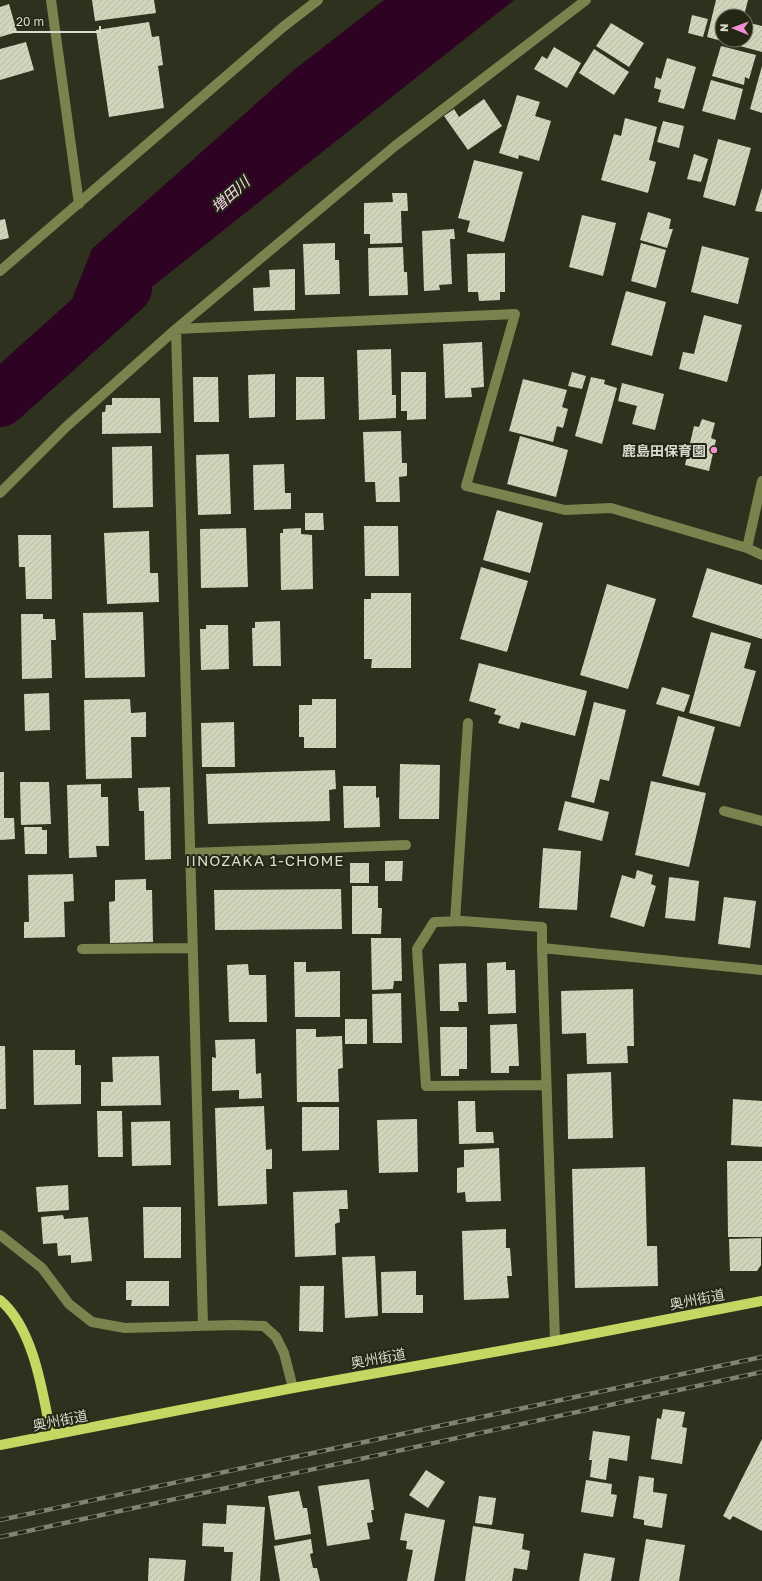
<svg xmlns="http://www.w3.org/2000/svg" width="762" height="1581" font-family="'Golos Text','Noto Sans JP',sans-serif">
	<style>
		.water { fill: #2d0223 }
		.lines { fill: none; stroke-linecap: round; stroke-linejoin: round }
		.river { stroke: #2d0223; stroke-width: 54 }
		.building { fill: url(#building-hatch) }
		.minor { stroke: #7b824e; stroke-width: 10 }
		.major { stroke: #c6d663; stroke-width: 10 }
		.rail-casing { stroke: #818473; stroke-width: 4.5 }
		.rail { stroke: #242714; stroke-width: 3; stroke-dasharray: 9; stroke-linecap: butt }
		.poi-dot { fill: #f491d4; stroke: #242714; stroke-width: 1.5 }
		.labels { text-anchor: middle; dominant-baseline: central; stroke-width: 4; stroke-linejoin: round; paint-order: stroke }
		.poi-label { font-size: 14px; font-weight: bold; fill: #d8dbce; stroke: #242714; text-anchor: end }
		.street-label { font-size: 14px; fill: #d8dbce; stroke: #242714 }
		.water-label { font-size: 15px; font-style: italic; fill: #fcd5ee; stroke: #242714 }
		.neighbourhood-label { font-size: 15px; letter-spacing: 1px; fill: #d8dbce; stroke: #242714 }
	</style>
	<defs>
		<pattern id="building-hatch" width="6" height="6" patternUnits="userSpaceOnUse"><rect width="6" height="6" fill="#d0d5bb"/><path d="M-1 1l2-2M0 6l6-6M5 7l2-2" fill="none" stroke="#b3b8a2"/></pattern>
	</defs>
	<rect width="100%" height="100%" fill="#2e311d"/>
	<path class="water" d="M 384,0 L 514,0 L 71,351 L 65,317 L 92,249 L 294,70 Z"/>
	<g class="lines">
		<path class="river" d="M 0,400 L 125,288"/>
	</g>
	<path class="building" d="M 92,0 L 154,0 L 156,13 L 95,21 Z
		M 716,0 L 748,0 L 744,16 L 722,16 L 722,40 L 746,40 L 746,22 L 762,26 L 762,52 L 707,37 Z
		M 9,4 L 17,32 L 0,37 L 0,7 Z
		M 692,15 L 708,19 L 703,37 L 688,33 Z
		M 149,22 L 152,37 L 159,36 L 163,65 L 158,66 L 164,108 L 109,117 L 96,30 Z
		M 611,23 L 644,43 L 629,67 L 596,46 Z
		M 26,42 L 34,70 L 0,80 L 0,49 Z
		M 721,46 L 756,55 L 749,79 L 745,77 L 744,85 L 712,76 Z
		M 554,47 L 581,63 L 567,88 L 534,69 L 542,56 L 547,59 Z
		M 594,49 L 629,72 L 614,95 L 579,73 Z
		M 667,58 L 696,67 L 684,109 L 658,102 L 661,90 L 654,88 L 656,77 L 661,79 Z
		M 762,66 L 762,113 L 750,109 Z
		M 711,80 L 743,89 L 735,120 L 702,111 Z
		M 517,95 L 540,102 L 535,116 L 551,121 L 539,161 L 519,155 L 518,159 L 499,153 Z
		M 484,99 L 502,126 L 468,150 L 444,116 L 454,109 L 459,117 Z
		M 625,118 L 657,127 L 649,160 L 656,162 L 648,193 L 601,180 L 614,134 L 621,136 Z
		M 663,121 L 684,126 L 679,148 L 657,142 Z
		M 718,139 L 751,148 L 735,206 L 703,197 Z
		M 694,154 L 708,159 L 701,182 L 687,179 Z
		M 474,160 L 523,172 L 504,242 L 467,232 L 470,221 L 458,218 Z
		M 762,188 L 762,212 L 755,211 Z
		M 392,193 L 407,193 L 408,211 L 401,211 L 402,243 L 370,244 L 370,234 L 364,234 L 364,203 L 393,202 Z
		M 648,212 L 671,219 L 669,229 L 673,229 L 667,248 L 640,240 Z
		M 582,215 L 616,223 L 603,276 L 569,267 Z
		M 5,219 L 9,238 L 0,240 L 0,220 Z
		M 454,229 L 455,239 L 450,239 L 452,284 L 439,285 L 440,290 L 424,291 L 422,231 Z
		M 335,243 L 335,260 L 339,260 L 340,294 L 305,295 L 303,244 Z
		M 641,243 L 666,250 L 656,288 L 631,281 Z
		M 702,246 L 749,258 L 738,304 L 691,292 Z
		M 403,247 L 404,272 L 407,272 L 408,295 L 369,296 L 368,248 Z
		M 505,253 L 505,292 L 500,292 L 500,300 L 479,301 L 478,292 L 468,292 L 467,254 Z
		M 295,269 L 295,310 L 254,311 L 253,288 L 270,287 L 269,270 Z
		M 626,291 L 666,302 L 652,356 L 611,345 Z
		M 704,315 L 742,325 L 727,382 L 679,369 L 683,352 L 694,354 Z
		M 482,342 L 484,387 L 471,388 L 472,397 L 445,398 L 443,344 Z
		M 391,349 L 392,395 L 396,395 L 396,418 L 359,420 L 357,350 Z
		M 401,372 L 426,372 L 426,419 L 407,420 L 407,411 L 401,411 Z
		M 572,372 L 586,376 L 582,389 L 568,386 Z
		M 275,374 L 275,417 L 249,418 L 248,375 Z
		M 193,377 L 218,377 L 219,422 L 194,422 Z
		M 296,377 L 324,377 L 325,419 L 296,420 Z
		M 591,377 L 605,380 L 604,384 L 617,388 L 602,444 L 575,436 Z
		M 523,379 L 567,390 L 562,407 L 568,409 L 563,428 L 557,426 L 553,442 L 509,431 Z
		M 622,383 L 664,394 L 655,430 L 632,424 L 637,406 L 618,401 Z
		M 112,398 L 160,398 L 161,433 L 102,434 L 102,412 L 105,412 L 106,405 L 112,405 Z
		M 702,419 L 715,423 L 711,438 L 716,440 L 709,471 L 685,465 L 694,426 L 699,427 Z
		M 401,431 L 402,463 L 407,463 L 407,476 L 399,477 L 400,502 L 376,502 L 375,482 L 365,482 L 363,432 Z
		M 520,436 L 568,450 L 556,497 L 507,484 Z
		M 152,446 L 153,507 L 113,508 L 112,447 Z
		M 229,454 L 231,514 L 198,515 L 196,455 Z
		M 284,464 L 285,493 L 291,493 L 291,509 L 254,510 L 253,465 Z
		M 497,510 L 543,523 L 530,573 L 483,560 Z
		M 305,513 L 323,513 L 324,530 L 305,530 Z
		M 364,526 L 398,526 L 399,576 L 365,576 Z
		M 246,528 L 248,587 L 201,588 L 200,529 Z
		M 301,528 L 301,534 L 312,535 L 313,589 L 281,590 L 280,533 L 283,533 L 283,529 Z
		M 149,531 L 150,573 L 158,573 L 159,602 L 107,604 L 104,533 Z
		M 18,535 L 51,535 L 52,599 L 26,599 L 25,567 L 19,567 Z
		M 481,567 L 528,581 L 507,652 L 460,639 Z
		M 707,568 L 762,585 L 762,639 L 692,617 Z
		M 607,584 L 656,599 L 628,689 L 580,675 Z
		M 371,593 L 411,593 L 411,668 L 371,668 L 372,659 L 364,659 L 364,599 L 371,599 Z
		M 143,612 L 145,677 L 85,678 L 83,613 Z
		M 21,614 L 43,614 L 43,619 L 55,619 L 56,640 L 51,640 L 52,678 L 22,679 Z
		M 280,621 L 281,666 L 253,666 L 252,628 L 255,628 L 255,622 Z
		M 206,625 L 228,625 L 229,669 L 201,670 L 200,629 L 206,629 Z
		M 711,632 L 751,643 L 744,668 L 756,671 L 740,727 L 689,713 Z
		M 479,663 L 587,691 L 575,736 L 521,722 L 519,729 L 498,723 L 501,716 L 494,714 L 496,709 L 469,701 Z
		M 662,687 L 690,695 L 684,712 L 656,704 Z
		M 49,693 L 50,730 L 25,731 L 24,694 Z
		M 130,699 L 131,713 L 146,712 L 146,737 L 131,737 L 132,778 L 86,779 L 84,700 Z
		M 312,699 L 336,699 L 336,748 L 304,748 L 304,737 L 299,737 L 299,705 L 312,705 Z
		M 594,702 L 626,710 L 609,781 L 600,779 L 594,803 L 571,797 Z
		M 678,716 L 715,727 L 699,786 L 662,776 Z
		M 234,722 L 235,767 L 202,767 L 201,723 Z
		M 400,764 L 440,765 L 439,819 L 399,819 Z
		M 335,770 L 336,789 L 329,790 L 330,821 L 208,824 L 206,774 Z
		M 0,772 L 4,772 L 4,818 L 14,818 L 15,839 L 0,840 Z
		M 651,781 L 706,793 L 689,867 L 635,855 Z
		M 20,782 L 49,782 L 51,824 L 21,825 Z
		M 101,784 L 101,797 L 108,797 L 109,846 L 96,846 L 97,857 L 69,858 L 67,785 Z
		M 343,786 L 376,786 L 376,798 L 379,797 L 380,827 L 344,828 Z
		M 170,787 L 171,859 L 145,860 L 144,811 L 139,811 L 138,788 Z
		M 565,801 L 609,812 L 602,841 L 558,830 Z
		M 24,827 L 42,827 L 42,830 L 47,830 L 47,854 L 25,854 Z
		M 543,848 L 581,851 L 577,910 L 539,908 Z
		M 385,861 L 403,861 L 402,881 L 385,881 Z
		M 350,863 L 369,863 L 369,883 L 350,883 Z
		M 637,870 L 653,875 L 651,884 L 656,886 L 644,927 L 610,917 L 622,875 L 635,879 Z
		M 73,874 L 74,901 L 64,902 L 65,937 L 24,938 L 24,922 L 29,922 L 28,875 Z
		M 669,877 L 699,881 L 695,921 L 665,918 Z
		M 146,879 L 146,890 L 152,890 L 153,942 L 110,943 L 109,902 L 115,901 L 115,880 Z
		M 352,886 L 378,886 L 378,908 L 382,908 L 381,934 L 352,934 Z
		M 341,889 L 342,929 L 215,930 L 214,890 Z
		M 724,897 L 756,901 L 750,948 L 718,944 Z
		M 371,938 L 401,938 L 402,981 L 394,981 L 393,989 L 372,990 Z
		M 294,962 L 306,962 L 306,972 L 340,971 L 340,1017 L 295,1017 Z
		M 506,962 L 506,970 L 515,970 L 516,1013 L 488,1014 L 487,963 Z
		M 466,963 L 467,1002 L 458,1002 L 459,1011 L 440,1011 L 439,964 Z
		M 248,964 L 249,975 L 266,975 L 267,1022 L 229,1022 L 227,965 Z
		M 633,989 L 634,1046 L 627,1046 L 628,1063 L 587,1064 L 586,1033 L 562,1034 L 561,991 Z
		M 401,993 L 402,1043 L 373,1043 L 372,994 Z
		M 345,1019 L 367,1019 L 367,1044 L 345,1044 Z
		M 517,1024 L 519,1066 L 509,1066 L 509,1073 L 491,1073 L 490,1025 Z
		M 440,1027 L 467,1027 L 467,1069 L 459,1069 L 459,1076 L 441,1076 Z
		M 296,1029 L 316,1029 L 316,1037 L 342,1036 L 343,1068 L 338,1069 L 339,1102 L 297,1102 Z
		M 255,1039 L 256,1074 L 261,1073 L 262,1098 L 239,1099 L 239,1090 L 212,1091 L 212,1057 L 216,1058 L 215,1040 Z
		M 0,1046 L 5,1046 L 6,1109 L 0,1109 Z
		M 33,1050 L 75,1050 L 75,1065 L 81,1065 L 81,1104 L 34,1105 Z
		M 159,1056 L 161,1105 L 101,1106 L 101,1082 L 113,1082 L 112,1057 Z
		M 611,1072 L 613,1138 L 568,1139 L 567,1074 Z
		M 733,1099 L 762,1101 L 762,1147 L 731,1145 Z
		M 458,1101 L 475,1101 L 476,1132 L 493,1132 L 494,1143 L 459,1144 Z
		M 264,1106 L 266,1150 L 272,1149 L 272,1169 L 266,1169 L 267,1204 L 218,1206 L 215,1108 Z
		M 302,1107 L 339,1107 L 339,1150 L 302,1151 Z
		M 97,1111 L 122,1111 L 123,1157 L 98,1157 Z
		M 417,1119 L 418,1172 L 379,1173 L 377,1120 Z
		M 170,1121 L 171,1165 L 132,1166 L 131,1122 Z
		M 499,1148 L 501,1201 L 466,1202 L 465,1192 L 457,1193 L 457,1168 L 464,1167 L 464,1150 Z
		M 727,1161 L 762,1161 L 762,1237 L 728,1237 Z
		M 645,1167 L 647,1246 L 657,1246 L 658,1286 L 575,1288 L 572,1169 Z
		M 68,1185 L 69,1210 L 38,1212 L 36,1187 Z
		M 347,1190 L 348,1209 L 339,1209 L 340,1222 L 335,1224 L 336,1255 L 295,1257 L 293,1192 Z
		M 143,1207 L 181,1207 L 181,1258 L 144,1258 Z
		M 63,1215 L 64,1219 L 88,1217 L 92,1261 L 71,1263 L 71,1255 L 58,1256 L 57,1243 L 43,1244 L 41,1217 Z
		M 506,1229 L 506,1248 L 510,1248 L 512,1276 L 507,1276 L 509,1298 L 464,1300 L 462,1231 Z
		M 761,1238 L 761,1265 L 757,1271 L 730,1271 L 729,1239 Z
		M 375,1256 L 378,1316 L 345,1318 L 342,1257 Z
		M 416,1271 L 416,1295 L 423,1295 L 423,1313 L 382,1313 L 381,1272 Z
		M 126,1281 L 169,1281 L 169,1306 L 131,1306 L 132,1300 L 126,1300 Z
		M 300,1286 L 324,1286 L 323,1332 L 299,1331 Z
		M 663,1409 L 685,1412 L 682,1427 L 687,1428 L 682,1464 L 651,1459 L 657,1418 L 661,1419 Z
		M 593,1431 L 630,1436 L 627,1461 L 609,1458 L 606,1480 L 590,1477 L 592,1460 L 589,1460 Z
		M 762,1439 L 762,1531 L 733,1516 L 730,1520 L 723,1516 Z
		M 426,1470 L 445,1482 L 428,1508 L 409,1495 Z
		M 639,1476 L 654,1478 L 653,1492 L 667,1494 L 662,1528 L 644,1525 L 644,1520 L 633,1518 Z
		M 369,1479 L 374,1510 L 371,1510 L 373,1522 L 367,1523 L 370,1539 L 327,1546 L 318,1486 Z
		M 586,1480 L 612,1484 L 611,1494 L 617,1495 L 613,1517 L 581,1512 Z
		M 299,1491 L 303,1508 L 307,1508 L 311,1534 L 275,1540 L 268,1496 Z
		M 479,1496 L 496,1498 L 492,1525 L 475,1523 Z
		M 227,1505 L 265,1507 L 260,1581 L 231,1581 L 233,1552 L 224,1552 L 224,1547 L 202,1546 L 203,1523 L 226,1524 Z
		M 405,1513 L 445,1520 L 434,1581 L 407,1581 L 413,1550 L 406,1549 L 407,1541 L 400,1540 Z
		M 473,1526 L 524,1534 L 522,1549 L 530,1551 L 527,1570 L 514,1568 L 512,1581 L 465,1581 Z
		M 311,1539 L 313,1553 L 310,1554 L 313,1568 L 317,1568 L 320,1581 L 280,1581 L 274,1546 Z
		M 646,1539 L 685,1545 L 679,1581 L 639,1581 Z
		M 584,1553 L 615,1558 L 611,1581 L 579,1581 Z
		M 149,1558 L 186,1560 L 184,1581 L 148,1581 Z"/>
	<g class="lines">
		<path class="minor" d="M 51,0 L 79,204
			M 0,271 L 283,27 L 318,0
			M 0,493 L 66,427 L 176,329 L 395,146 L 586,0
			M 747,548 L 762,481
			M 724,811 L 762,821
			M 190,853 L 406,845
			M 455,921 L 468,723
			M 542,948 L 542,927 L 463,921 L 434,922 L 417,949 L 426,1086 L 546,1085
			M 82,949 L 192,948
			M 0,1235 L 42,1268 L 69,1304 L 92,1322 L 125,1328 L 234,1325 L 264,1326 L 276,1337 L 284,1353 L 293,1388
			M 203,1325 L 176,329 L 515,314 L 466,486 L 565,510 L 611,508 L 747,548 L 762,555
			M 555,1341 L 542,948 L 762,970"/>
		<path class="major" d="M 0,1300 C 34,1328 43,1394 51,1435
			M 0,1445 L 293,1388 L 555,1341 L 762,1301"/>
		<defs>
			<path id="rail" d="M 0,1520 L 762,1357
				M 0,1537 L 762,1372"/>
		</defs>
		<use href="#rail" class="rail-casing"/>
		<use href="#rail" class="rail"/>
	</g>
	<circle class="poi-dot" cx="714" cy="450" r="4"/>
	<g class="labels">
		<g class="poi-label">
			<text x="706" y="450">鹿島田保育園</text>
		</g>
		<g class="street-label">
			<text transform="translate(697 1299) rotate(-11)">奥州街道</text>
			<text transform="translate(378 1358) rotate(-10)">奥州街道</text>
			<text transform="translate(60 1420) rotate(-11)">奥州街道</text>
		</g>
		<g class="water-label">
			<text transform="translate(230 194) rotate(-42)">増田川</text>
		</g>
		<g class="neighbourhood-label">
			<text x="265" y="860">IINOZAKA 1-CHOME</text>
		</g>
	</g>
	<g transform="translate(734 28) rotate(271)"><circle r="19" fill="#242714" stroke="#6c6f5e"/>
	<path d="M0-3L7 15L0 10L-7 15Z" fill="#f491d4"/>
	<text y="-6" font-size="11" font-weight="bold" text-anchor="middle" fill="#d8dbce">N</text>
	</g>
	<path d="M10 26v6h90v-6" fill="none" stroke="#d8dbce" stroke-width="2"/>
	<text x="16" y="26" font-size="12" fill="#d8dbce" stroke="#242714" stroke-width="3" paint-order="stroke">20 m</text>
</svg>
